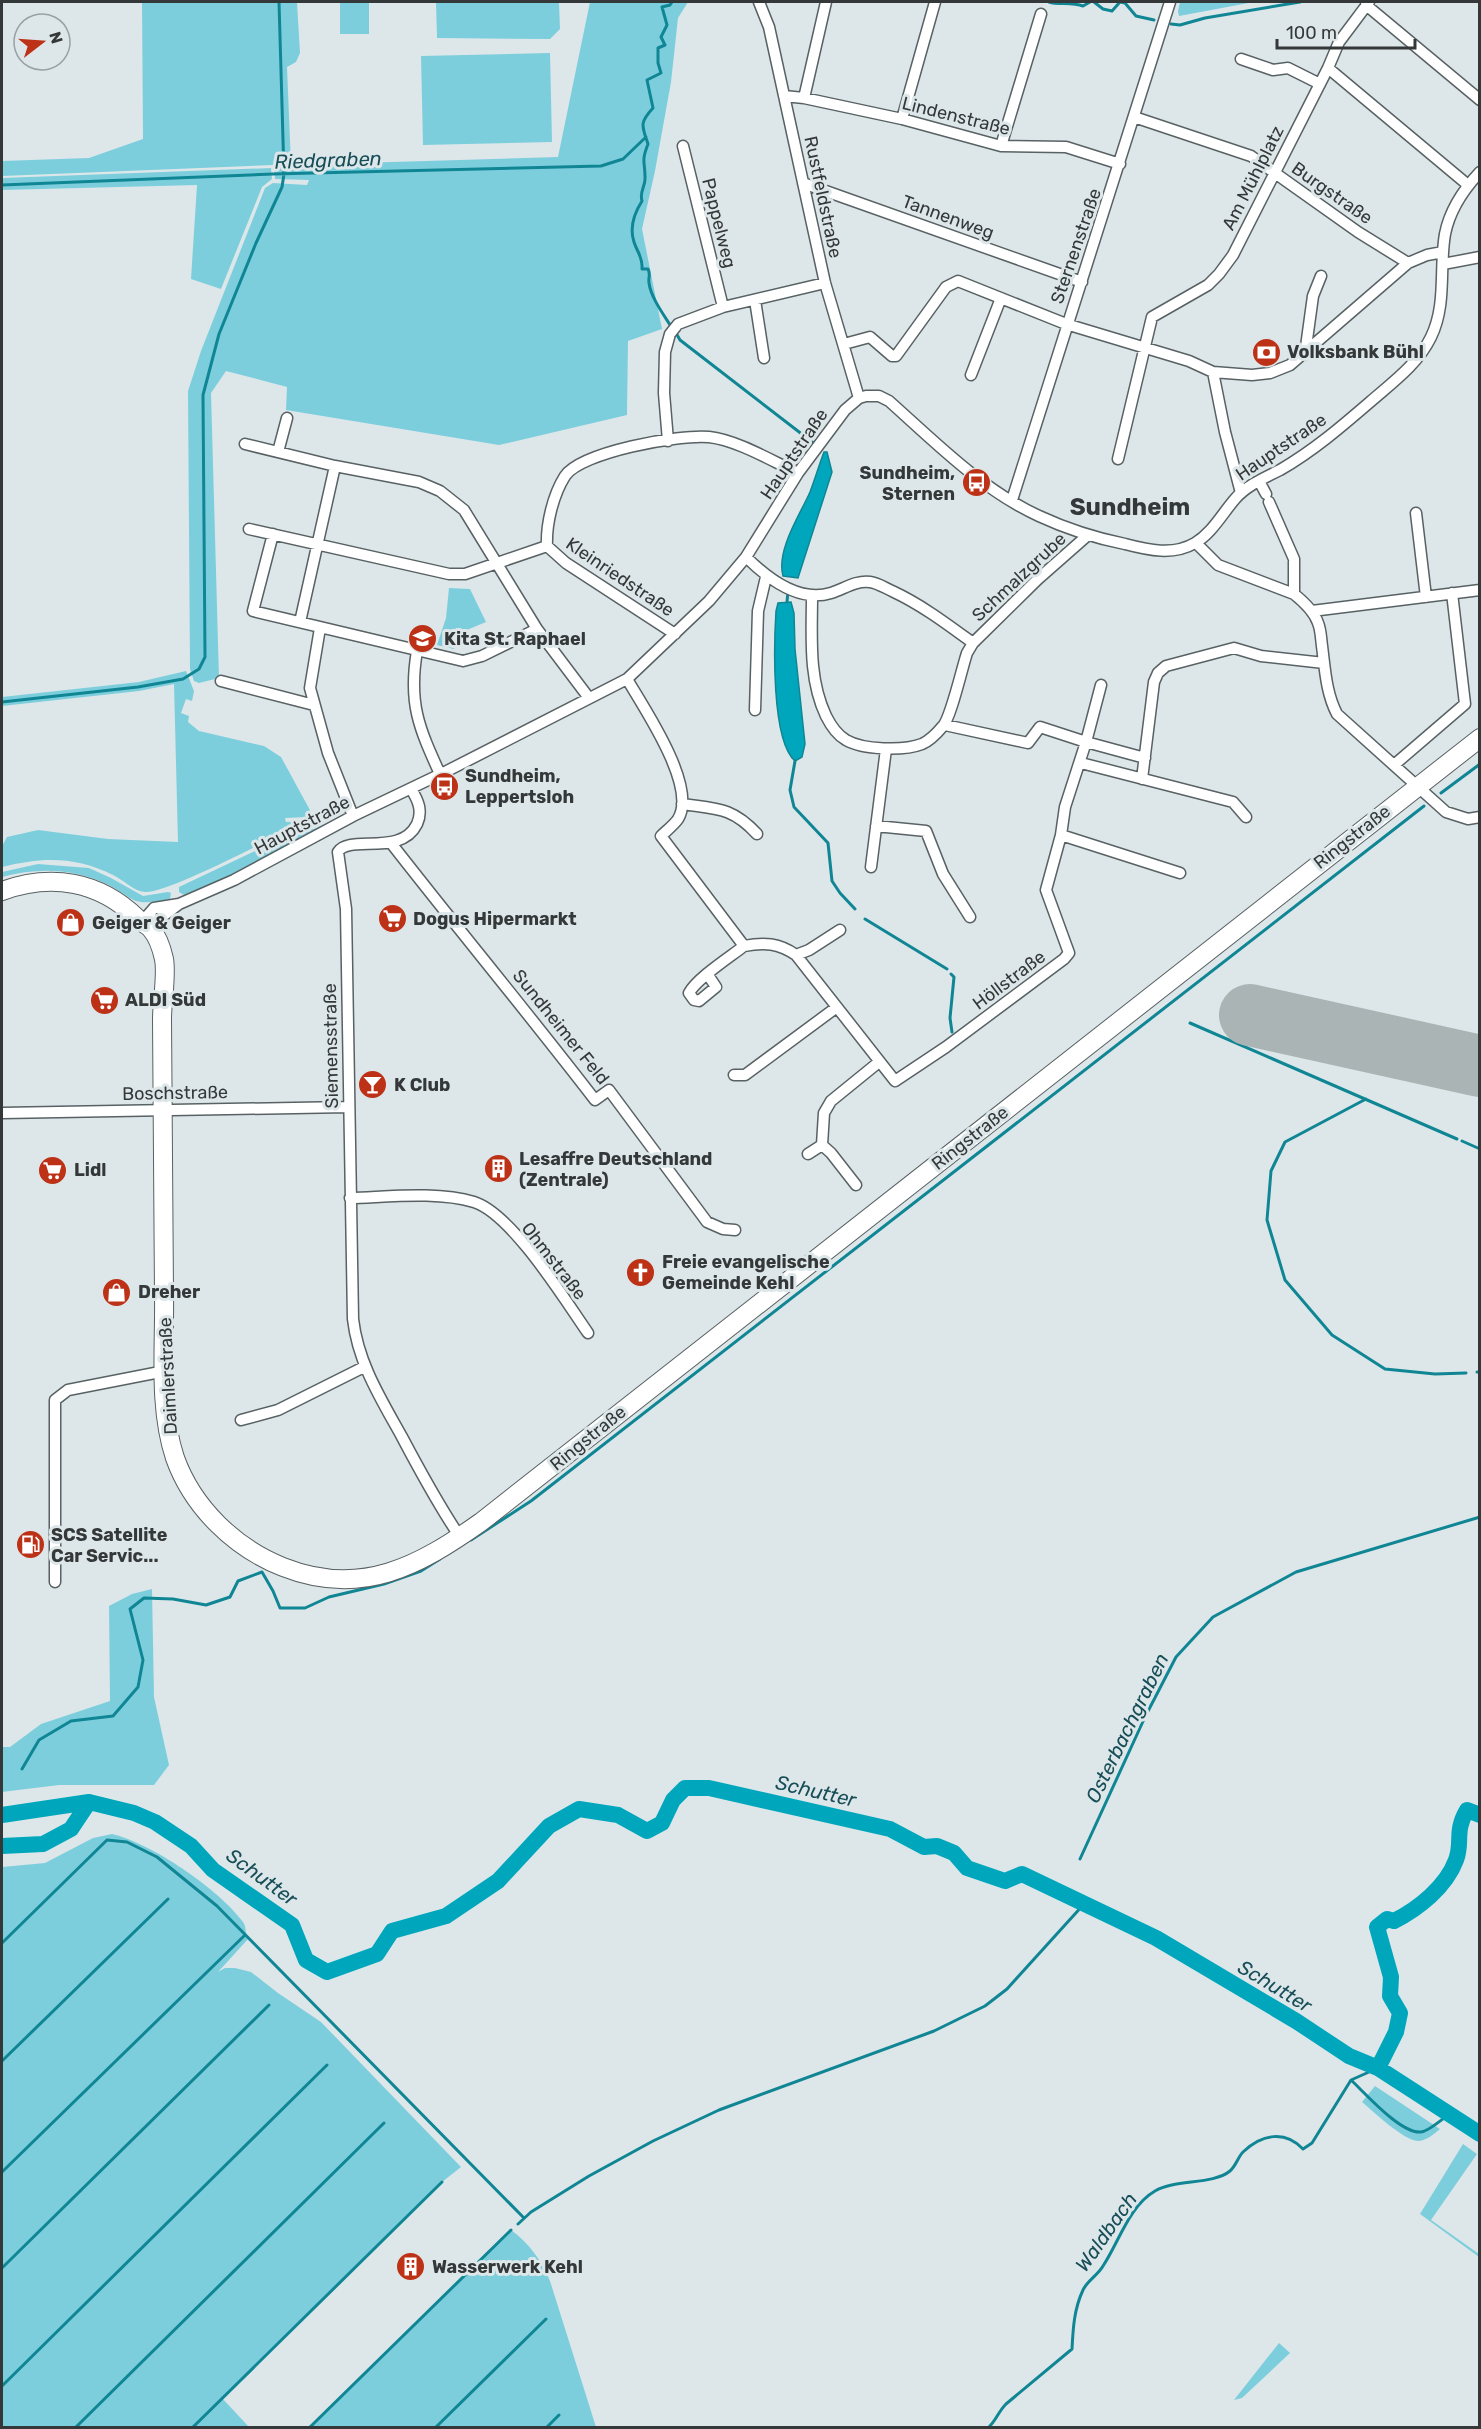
<svg xmlns="http://www.w3.org/2000/svg" width="1481" height="2429" font-family="Rubik,sans-serif">
	<style>
		.green { fill: #7dcedd }
		.water { fill: #00a7bc; stroke: #108695; stroke-width: 1.5 }
		.lines { fill: none; stroke-linecap: round; stroke-linejoin: round }
		.stream { stroke: #108695; stroke-width: 3 }
		.river { stroke: #00a7bc; stroke-width: 16 }
		.runway { stroke: #abb4b5; stroke-width: 62 }
		.street-casing { stroke: #586163; stroke-width: 13 }
		.primary-casing { stroke: #586163; stroke-width: 20 }
		.street { stroke: #fff; stroke-width: 10 }
		.primary { stroke: #fff; stroke-width: 18 }
		.labels { text-anchor: middle; dominant-baseline: central; stroke-width: 6; stroke-linejoin: round; paint-order: stroke }
		.street-label { font-size: 18px; fill: #343839; stroke: #dde7e9 }
		.poi-label { font-size: 18px; font-weight: bold; fill: #343839; stroke: #dde7e9; text-anchor: start }
		.water-label { font-size: 20px; font-style: italic; fill: #174e58; stroke: #dde7e9 }
		.district-label { font-size: 24px; font-weight: bold; fill: #343839; stroke: #dde7e9 }
	</style>
	<rect width="100%" height="100%" fill="#dde7e9"/>
	<path class="green" d="M 142,2 L 297,2 L 300,53 L 296,62 L 287,67 L 291,165 L 558,157 L 590,2 L 688,2 L 678,18 L 671,82 L 655,171 L 642,229 L 662,329 L 628,341 L 627,415 L 499,445 L 286,410 L 287,387 L 226,371 L 211,393 L 219,678 L 199,683 L 194,681 L 190,669 L 188,391 L 201,351 L 265,188 L 273,183 L 307,185 L 309,180 L 275,179 L 274,165 L 2,176 L 2,161 L 89,158 L 143,139 Z
		M 340,2 L 369,2 L 369,34 L 340,34 Z
		M 436,2 L 559,2 L 560,29 L 550,39 L 437,38 Z
		M 1180,2 L 1254,2 L 1179,16 L 1178,11 Z
		M 550,53 L 552,142 L 423,145 L 421,56 Z
		M 271,168 L 272,179 L 262,187 L 221,289 L 191,279 L 197,185 L 2,190 L 2,178 Z
		M 449,588 L 470,589 L 486,622 L 462,632 L 454,649 L 437,645 L 446,618 Z
		M 186,671 L 194,691 L 192,701 L 186,699 L 181,713 L 189,716 L 188,722 L 199,731 L 264,746 L 281,757 L 317,823 L 308,817 L 285,818 L 286,822 L 305,821 L 312,825 L 297,826 C 272,838 166,894 145,892 C 133,891 124,880 113,875 C 75,856 42,857 2,867 L 2,846 L 7,837 L 38,830 L 108,839 L 178,842 L 174,684 L 139,691 L 2,706 L 2,697 L 139,682 Z
		M 324,824 C 318,836 211,885 189,893 L 184,895 L 179,892 L 179,887 L 299,830 L 314,829 Z
		M 38,864 L 89,868 L 111,878 L 143,896 L 168,892 L 171,893 L 170,899 C 126,908 137,897 102,882 C 69,868 36,868 2,877 L 2,872 Z
		M 152,1589 L 154,1697 L 169,1765 L 154,1785 L 59,1785 L 2,1792 L 2,1747 L 10,1747 L 41,1724 L 110,1701 L 109,1606 L 132,1594 Z
		M 112,1834 C 151,1843 219,1889 243,1922 C 247,1927 244,1933 249,1938 L 218,1972 L 225,1968 L 235,1968 L 251,1972 L 278,1993 L 321,2022 L 461,2167 L 442,2182 L 222,2398 L 249,2427 L 2,2427 L 2,1867 L 45,1863 L 93,1838 Z
		M 1375,2086 L 1440,2129 C 1434,2134 1426,2141 1418,2141 C 1403,2140 1374,2112 1362,2102 Z
		M 1463,2144 L 1477,2154 L 1431,2220 L 1479,2254 L 1479,2257 L 1420,2214 Z
		M 511,2230 C 530,2244 541,2260 550,2281 L 596,2427 L 309,2427 Z
		M 1279,2343 L 1290,2353 L 1242,2398 L 1234,2400 Z"/>
	<path class="water" d="M 824,452 L 827,452 L 832,472 L 798,578 L 783,576 C 776,550 800,515 810,492 C 815,479 819,465 824,452 Z
		M 791,602 L 794,613 L 795,649 L 805,744 L 802,757 L 795,761 C 771,740 774,643 776,611 L 778,603 Z"/>
	<g class="lines">
		<path class="stream" d="M 672,2 L 670,5 L 662,7 L 667,25 L 661,37 L 665,45 L 658,48 L 658,63 L 661,73 L 647,80 L 653,108 C 639,123 642,126 648,144 C 641,162 645,161 645,177 C 646,186 639,191 642,201 C 635,212 629,227 634,242 C 637,252 643,257 642,269 L 648,269 C 651,275 648,277 649,283 C 651,298 664,315 672,328
			M 1049,2 C 1057,5 1072,2 1083,6 L 1090,2
			M 1094,2 L 1103,9 L 1112,11 L 1120,2 L 1125,3 L 1136,16 L 1154,20
			M 1171,24 L 1180,25 L 1205,18 L 1300,2
			M 2,185 L 273,174 L 601,166 L 623,159 L 646,137
			M 676,333 L 680,340 L 816,445
			M 787,602 L 788,591
			M 2,702 L 138,687 L 183,679 L 199,669 L 205,657 L 203,395 L 219,334 L 256,243 L 282,187 L 284,174 L 279,2
			M 795,761 L 790,790 L 794,807 L 828,843 L 832,881 L 840,893 L 855,909
			M 1441,793 L 1480,764
			M 865,919 L 947,969
			M 951,974 L 954,977 L 950,1018 L 952,1032
			M 1190,1023 L 1457,1139
			M 1366,1099 L 1285,1142 L 1271,1171 L 1267,1220 L 1285,1280 L 1332,1335 L 1385,1369 L 1435,1374 L 1466,1373
			M 1462,1141 L 1480,1149
			M 1477,1372 L 1480,1372
			M 471,1540 L 531,1501 L 1424,806
			M 22,1769 L 39,1740 L 71,1721 L 113,1716 L 138,1687 L 143,1660 L 130,1609 L 144,1598 L 173,1599 L 206,1605 L 230,1597 L 238,1581 L 262,1572 L 273,1591 L 280,1608 L 305,1608 L 329,1597 L 384,1584 L 421,1571 L 440,1559
			M 1080,1859 L 1145,1717 L 1176,1657 L 1213,1617 L 1296,1572 L 1480,1517
			M 2,1943 L 107,1840 L 127,1842 L 157,1857 L 217,1906 L 524,2218
			M 2,2061 L 168,1899
			M 1351,2080 C 1366,2094 1401,2134 1421,2132 C 1430,2131 1441,2119 1449,2115
			M 2,2172 L 245,1935
			M 518,2224 L 531,2212 L 589,2176 L 653,2141 L 719,2110 L 934,2031 L 985,2006 L 1007,1989 L 1084,1904
			M 2,2268 L 269,2005
			M 2,2386 L 327,2065
			M 75,2428 L 384,2123
			M 192,2428 L 442,2182
			M 309,2428 L 511,2230
			M 435,2428 L 546,2319
			M 546,2428 L 559,2415
			M 988,2428 C 996,2421 998,2412 1006,2404 L 1072,2349 C 1073,2329 1074,2309 1083,2290 C 1087,2281 1098,2275 1103,2266 C 1119,2242 1129,2206 1155,2191 C 1175,2179 1213,2185 1230,2171 C 1236,2166 1238,2157 1243,2152 C 1262,2134 1285,2130 1303,2149 L 1312,2143 L 1351,2080 L 1378,2068"/>
		<path class="river" d="M 2,1815 L 89,1802 L 134,1813 L 155,1822 L 191,1846 L 213,1870 L 292,1925 L 306,1960 L 327,1972 L 377,1954 L 392,1931 L 446,1916 L 498,1881 L 549,1826 L 579,1809 L 618,1815 L 647,1831 L 662,1823 L 673,1800 L 685,1788 L 709,1788 L 890,1829 L 924,1847 L 937,1846 L 954,1853 L 967,1868 L 1005,1881 L 1022,1874 L 1156,1938 L 1296,2021 L 1349,2056 L 1378,2068 L 1396,2032 L 1400,2013 L 1390,1996 L 1391,1977 L 1377,1927 L 1387,1919 L 1394,1921 C 1418,1909 1446,1887 1456,1860 C 1463,1842 1454,1832 1467,1810 L 1480,1815
			M 2,1846 L 43,1844 L 71,1829 L 89,1802
			M 1378,2068 L 1480,2134"/>
		<path class="runway" d="M 1250,1015 L 1480,1066"/>
		<defs>
			<path id="street" d="M 759,2 L 769,27 L 825,283 L 859,398
				M 1366,5 L 1480,100
				M 1241,59 L 1273,70 L 1288,68 L 1320,84
				M 1328,68 L 1468,185
				M 784,96 L 804,98 L 902,119 L 1001,146 L 1066,147 L 1120,164
				M 804,98 L 826,2
				M 1134,117 L 1251,156 L 1358,232 L 1408,263
				M 902,119 L 935,2
				M 683,146 L 723,307
				M 1001,146 L 1041,14
				M 803,183 L 1082,282
				M 1443,264 L 1480,257
				M 755,300 L 764,358
				M 844,344 L 870,337 L 892,356 L 896,356 L 946,287 L 958,281 L 1066,324 L 1189,361 L 1213,372 L 1252,375 L 1270,373 L 1290,365 L 1408,263 L 1427,255 L 1443,252
				M 1305,354 L 1313,296 L 1321,276
				M 1213,372 L 1225,432 L 1241,493
				M 971,375 L 1001,298
				M 668,441 L 664,393 L 665,352 L 670,334 L 678,324 L 723,307 L 825,283
				M 245,444 L 335,466 L 419,482 L 440,491 L 464,510 L 537,629 L 589,698
				M 278,452 L 287,418
				M 1118,459 L 1152,317 L 1208,285 L 1219,274 L 1233,255 L 1328,68 L 1339,42 L 1369,2
				M 1259,481 L 1266,494
				M 1012,500 L 1170,2
				M 1269,502 L 1294,559 L 1294,594
				M 1416,513 L 1426,597
				M 249,529 L 449,574 L 465,574 L 547,546 L 566,563 L 675,634
				M 273,534 L 253,611 L 463,661 L 482,656 L 537,629
				M 1196,543 L 1218,565 L 1294,594 C 1304,602 1314,611 1318,623 C 1321,630 1321,639 1322,646 C 1325,669 1326,693 1337,714 L 1446,812 L 1468,819 L 1480,817
				M 547,546 C 546,524 553,495 565,476 C 581,452 680,434 709,437 C 737,440 772,461 798,473
				M 746,557 C 767,578 799,603 831,593 C 844,589 856,580 870,582 C 878,583 885,588 892,591 C 922,605 947,624 973,643
				M 812,595 C 812,636 808,678 826,716 C 831,726 837,735 846,740 C 863,750 904,751 922,744 C 929,741 938,732 943,726 C 951,717 962,668 967,653 L 973,643 L 1038,579 L 1088,535
				M 1312,611 L 1480,590
				M 300,622 L 335,466
				M 320,628 L 310,688 L 328,753 L 353,816
				M 417,651 C 408,703 419,728 440,774
				M 627,679 C 644,708 698,787 678,819 C 674,825 666,831 661,836 L 744,946 C 764,942 779,943 796,955 L 895,1081 L 946,1047 L 1064,959 L 1069,953 L 1046,890 L 1061,835 L 1065,807 L 1086,742 L 1145,758
				M 221,681 L 314,705
				M 755,710 L 758,611 L 766,577
				M 945,725 L 1028,743 L 1040,727 L 1086,742 L 1101,685
				M 1081,763 L 1233,802 L 1246,817
				M 1394,765 L 1465,704 L 1452,593
				M 1142,779 L 1154,682 L 1158,673 L 1166,666 L 1234,648 L 1261,656 L 1324,663
				M 411,789 C 418,800 423,811 417,824 C 401,857 349,834 338,852 L 346,909 L 353,1319 C 358,1363 381,1399 402,1437 C 420,1471 439,1506 460,1537
				M 682,804 C 717,809 732,807 757,834
				M 876,826 L 926,831 L 943,874 L 970,917
				M 1061,835 L 1180,873
				M 391,843 C 458,929 528,1013 595,1100 L 609,1090 L 707,1222 L 723,1229 L 735,1230
				M 871,867 L 886,749
				M 141,923 L 154,908 L 179,904 L 234,880 L 353,816 L 447,771 L 627,679 L 709,601 L 746,557 L 798,473 L 845,410 L 859,398 L 866,396 L 879,396 L 889,401 C 935,442 982,490 1039,516 C 1067,529 1095,538 1125,544 C 1148,550 1173,556 1195,543 C 1212,533 1222,514 1235,499 C 1246,486 1264,478 1280,470 C 1313,451 1341,427 1370,402 C 1393,382 1418,364 1431,337 C 1447,304 1439,268 1445,234 C 1450,209 1463,190 1480,172
				M 141,923 L 159,919 L 179,904
				M 796,955 L 809,950 L 840,930
				M 708,975 L 716,987 L 699,1001 L 694,1000 L 689,993 C 697,978 730,957 744,946
				M 734,1075 L 745,1075 L 837,1007
				M 2,1113 L 348,1107
				M 822,1145 L 824,1113 L 831,1101 L 879,1062
				M 822,1145 L 831,1153 L 856,1185
				M 808,1154 L 822,1145
				M 350,1198 C 388,1197 437,1191 474,1202 C 512,1214 565,1300 588,1333
				M 241,1420 L 278,1410 L 364,1367
				M 55,1582 L 55,1400 L 68,1390 L 165,1371"/>
			<path id="primary" d="M 2,891 C 51,873 99,881 137,918 C 141,923 148,925 151,929 C 158,937 162,950 164,959 C 167,974 162,1002 162,1019 C 163,1111 164,1203 164,1295 C 165,1348 158,1407 175,1458 C 193,1508 235,1548 283,1567 C 361,1598 419,1566 481,1522 L 1480,738"/>
		</defs>
		<use href="#street" class="street-casing"/>
		<use href="#primary" class="primary-casing"/>
		<use href="#street" class="street"/>
		<use href="#primary" class="primary"/>
	</g>
	<defs>
		<symbol id="bank-disc" viewBox="-11 -11 22 22"><circle r="9.5" fill="#bd3217" stroke="#dde7e9"/><path d="M-6-4H6V4H-6ZM0-2.3a2.3 2.3 0 1 0 0 4.6a2.3 2.3 0 1 0 0-4.6Z" fill="#fff"/></symbol>
		<symbol id="bus-disc" viewBox="-11 -11 22 22"><circle r="9.5" fill="#bd3217" stroke="#dde7e9"/><path d="M-5-6H5V4H4V6H2V4H-2V6H-4V4H-5ZM-3.5-4V0h7V-4ZM-3.5 1.2v1.5H-2V1.2ZM2 1.2v1.5H3.5V1.2Z" fill="#fff"/></symbol>
		<symbol id="school-disc" viewBox="-11 -11 22 22"><circle r="9.5" fill="#bd3217" stroke="#dde7e9"/><path d="M0-5L7-2L0 1L-7-2ZM-4 1L0 2.5L4 1V4Q0 6-4 4Z" fill="#fff"/></symbol>
		<symbol id="supermarket-disc" viewBox="-11 -11 22 22"><circle r="9.5" fill="#bd3217" stroke="#dde7e9"/><path d="M-6-5.5h2.5l.6 2H6L4.5 2H-2.5L-4.4-4H-6ZM-1.5 3.2a1.3 1.3 0 1 0 .1 0ZM3 3.2a1.3 1.3 0 1 0 .1 0Z" fill="#fff"/></symbol>
		<symbol id="shop-disc" viewBox="-11 -11 22 22"><circle r="9.5" fill="#bd3217" stroke="#dde7e9"/><path d="M-5-2.5h2.3a2.7 3.5 0 0 1 5.4 0H5L5.5 6h-11ZM-1.5-2.5h3a1.5 2.3 0 0 0-3 0Z" fill="#fff"/></symbol>
		<symbol id="bar-disc" viewBox="-11 -11 22 22"><circle r="9.5" fill="#bd3217" stroke="#dde7e9"/><path d="M-6-5H6L.8 .8V4.5H3.5V6h-7V4.5H-.8V.8Z" fill="#fff"/></symbol>
		<symbol id="building-disc" viewBox="-11 -11 22 22"><circle r="9.5" fill="#bd3217" stroke="#dde7e9"/><path d="M-4-6H4V6H1V3H-1V6H-4ZM-2.5-4.3h1.7v1.8h-1.7ZM.8-4.3h1.7v1.8H.8ZM-2.5-1h1.7V.8h-1.7ZM.8-1h1.7V.8H.8Z" fill="#fff"/></symbol>
		<symbol id="church-disc" viewBox="-11 -11 22 22"><circle r="9.5" fill="#bd3217" stroke="#dde7e9"/><path d="M-1.2-6h2.4v3.5h3.3v2.4h-3.3V6h-2.4V-.1h-3.3v-2.4h3.3Z" fill="#fff"/></symbol>
		<symbol id="fuel-disc" viewBox="-11 -11 22 22"><circle r="9.5" fill="#bd3217" stroke="#dde7e9"/><path d="M-5.5-6h7V0h2V4h1.3V-2.5L3-4.5l.8-.8L6-3V5H2.5V1h-1V6h-7ZM-4.2-4.7v3.2H.2V-4.7Z" fill="#fff"/></symbol>
	</defs>
	<g fill-rule="evenodd">
		<use href="#bank-disc" x="1250" y="336" width="33" height="33"/>
		<use href="#bus-disc" x="960" y="466" width="33" height="33"/>
		<use href="#school-disc" x="406" y="622" width="33" height="33"/>
		<use href="#bus-disc" x="428" y="770" width="33" height="33"/>
		<use href="#supermarket-disc" x="376" y="902" width="33" height="33"/>
		<use href="#shop-disc" x="54" y="906" width="33" height="33"/>
		<use href="#supermarket-disc" x="88" y="984" width="33" height="33"/>
		<use href="#bar-disc" x="356" y="1068" width="33" height="33"/>
		<use href="#building-disc" x="482" y="1152" width="33" height="33"/>
		<use href="#supermarket-disc" x="36" y="1154" width="33" height="33"/>
		<use href="#church-disc" x="624" y="1256" width="33" height="33"/>
		<use href="#shop-disc" x="100" y="1276" width="33" height="33"/>
		<use href="#fuel-disc" x="14" y="1528" width="33" height="33"/>
		<use href="#building-disc" x="394" y="2250" width="33" height="33"/>
	</g>
	<g class="labels">
		<g class="street-label">
			<text transform="translate(956 116) rotate(14)">Lindenstraße</text>
			<text transform="translate(1253 178) rotate(-63)">Am Mühlplatz</text>
			<text transform="translate(1332 193) rotate(35)">Burgstraße</text>
			<text transform="translate(823 197) rotate(78)">Rustfeldstraße</text>
			<text transform="translate(948 217) rotate(20)">Tannenweg</text>
			<text transform="translate(719 223) rotate(76)">Pappelweg</text>
			<text transform="translate(1076 246) rotate(-71)">Sternenstraße</text>
			<text transform="translate(1281 447) rotate(-34)">Hauptstraße</text>
			<text transform="translate(794 454) rotate(-56)">Hauptstraße</text>
			<text transform="translate(620 577) rotate(34)">Kleinriedstraße</text>
			<text transform="translate(1019 577) rotate(-43)">Schmalzgrube</text>
			<text transform="translate(302 825) rotate(-28)">Hauptstraße</text>
			<text transform="translate(1352 837) rotate(-38)">Ringstraße</text>
			<text transform="translate(1009 980) rotate(-37)">Höllstraße</text>
			<text transform="translate(561 1027) rotate(51)">Sundheimer Feld</text>
			<text transform="translate(331 1046) rotate(-91)">Siemensstraße</text>
			<text transform="translate(175 1093) rotate(-1)">Boschstraße</text>
			<text transform="translate(970 1138) rotate(-38)">Ringstraße</text>
			<text transform="translate(554 1261) rotate(52)">Ohmstraße</text>
			<text transform="translate(168 1376) rotate(-93)">Daimlerstraße</text>
			<text transform="translate(588 1438) rotate(-39)">Ringstraße</text>
		</g>
		<g class="poi-label">
			<text x="1287" y="352">Volksbank Bühl</text>
			<text x="955" y="473" text-anchor="end">Sundheim,<tspan x="955" dy="21">Sternen</tspan></text>
			<text x="444" y="639">Kita St. Raphael</text>
			<text x="465" y="776">Sundheim,<tspan x="465" dy="21">Leppertsloh</tspan></text>
			<text x="413" y="919">Dogus Hipermarkt</text>
			<text x="92" y="923">Geiger &amp; Geiger</text>
			<text x="125" y="1000">ALDI Süd</text>
			<text x="394" y="1085">K Club</text>
			<text x="519" y="1159">Lesaffre Deutschland<tspan x="519" dy="21">(Zentrale)</tspan></text>
			<text x="74" y="1170">Lidl</text>
			<text x="662" y="1262">Freie evangelische<tspan x="662" dy="21">Gemeinde Kehl</tspan></text>
			<text x="138" y="1292">Dreher</text>
			<text x="51" y="1535">SCS Satellite<tspan x="51" dy="21">Car Servic...</tspan></text>
			<text x="432" y="2267">Wasserwerk Kehl</text>
		</g>
		<g class="water-label">
			<text transform="translate(328 160) rotate(-2)">Riedgraben</text>
			<text transform="translate(1127 1728) rotate(-64)">Osterbachgraben</text>
			<text transform="translate(816 1791) rotate(13)">Schutter</text>
			<text transform="translate(262 1877) rotate(36)">Schutter</text>
			<text transform="translate(1275 1986) rotate(31)">Schutter</text>
			<text transform="translate(1106 2232) rotate(-55)">Waldbach</text>
		</g>
		<g class="district-label">
			<text x="1130" y="507">Sundheim</text>
		</g>
	</g>
	<rect width="1481" height="2429" fill="none" stroke="#343839" stroke-width="6"/>
	<g transform="translate(42 42) rotate(73)"><circle r="28" fill="#dde7e9" stroke="#99a1a3" stroke-width="1.5"/>
	<path d="M0-4.5L10 22L0 15L-10 22Z" fill="#bd3217"/>
	<text y="-9" font-size="16" font-weight="bold" text-anchor="middle" fill="#343839">N</text>
	</g>
	<path d="M1277 39v9h138v-9" fill="none" stroke="#343839" stroke-width="3"/>
	<text x="1286" y="39" font-size="18" fill="#343839" stroke="#dde7e9" stroke-width="4.5" paint-order="stroke">100 m</text>
</svg>
